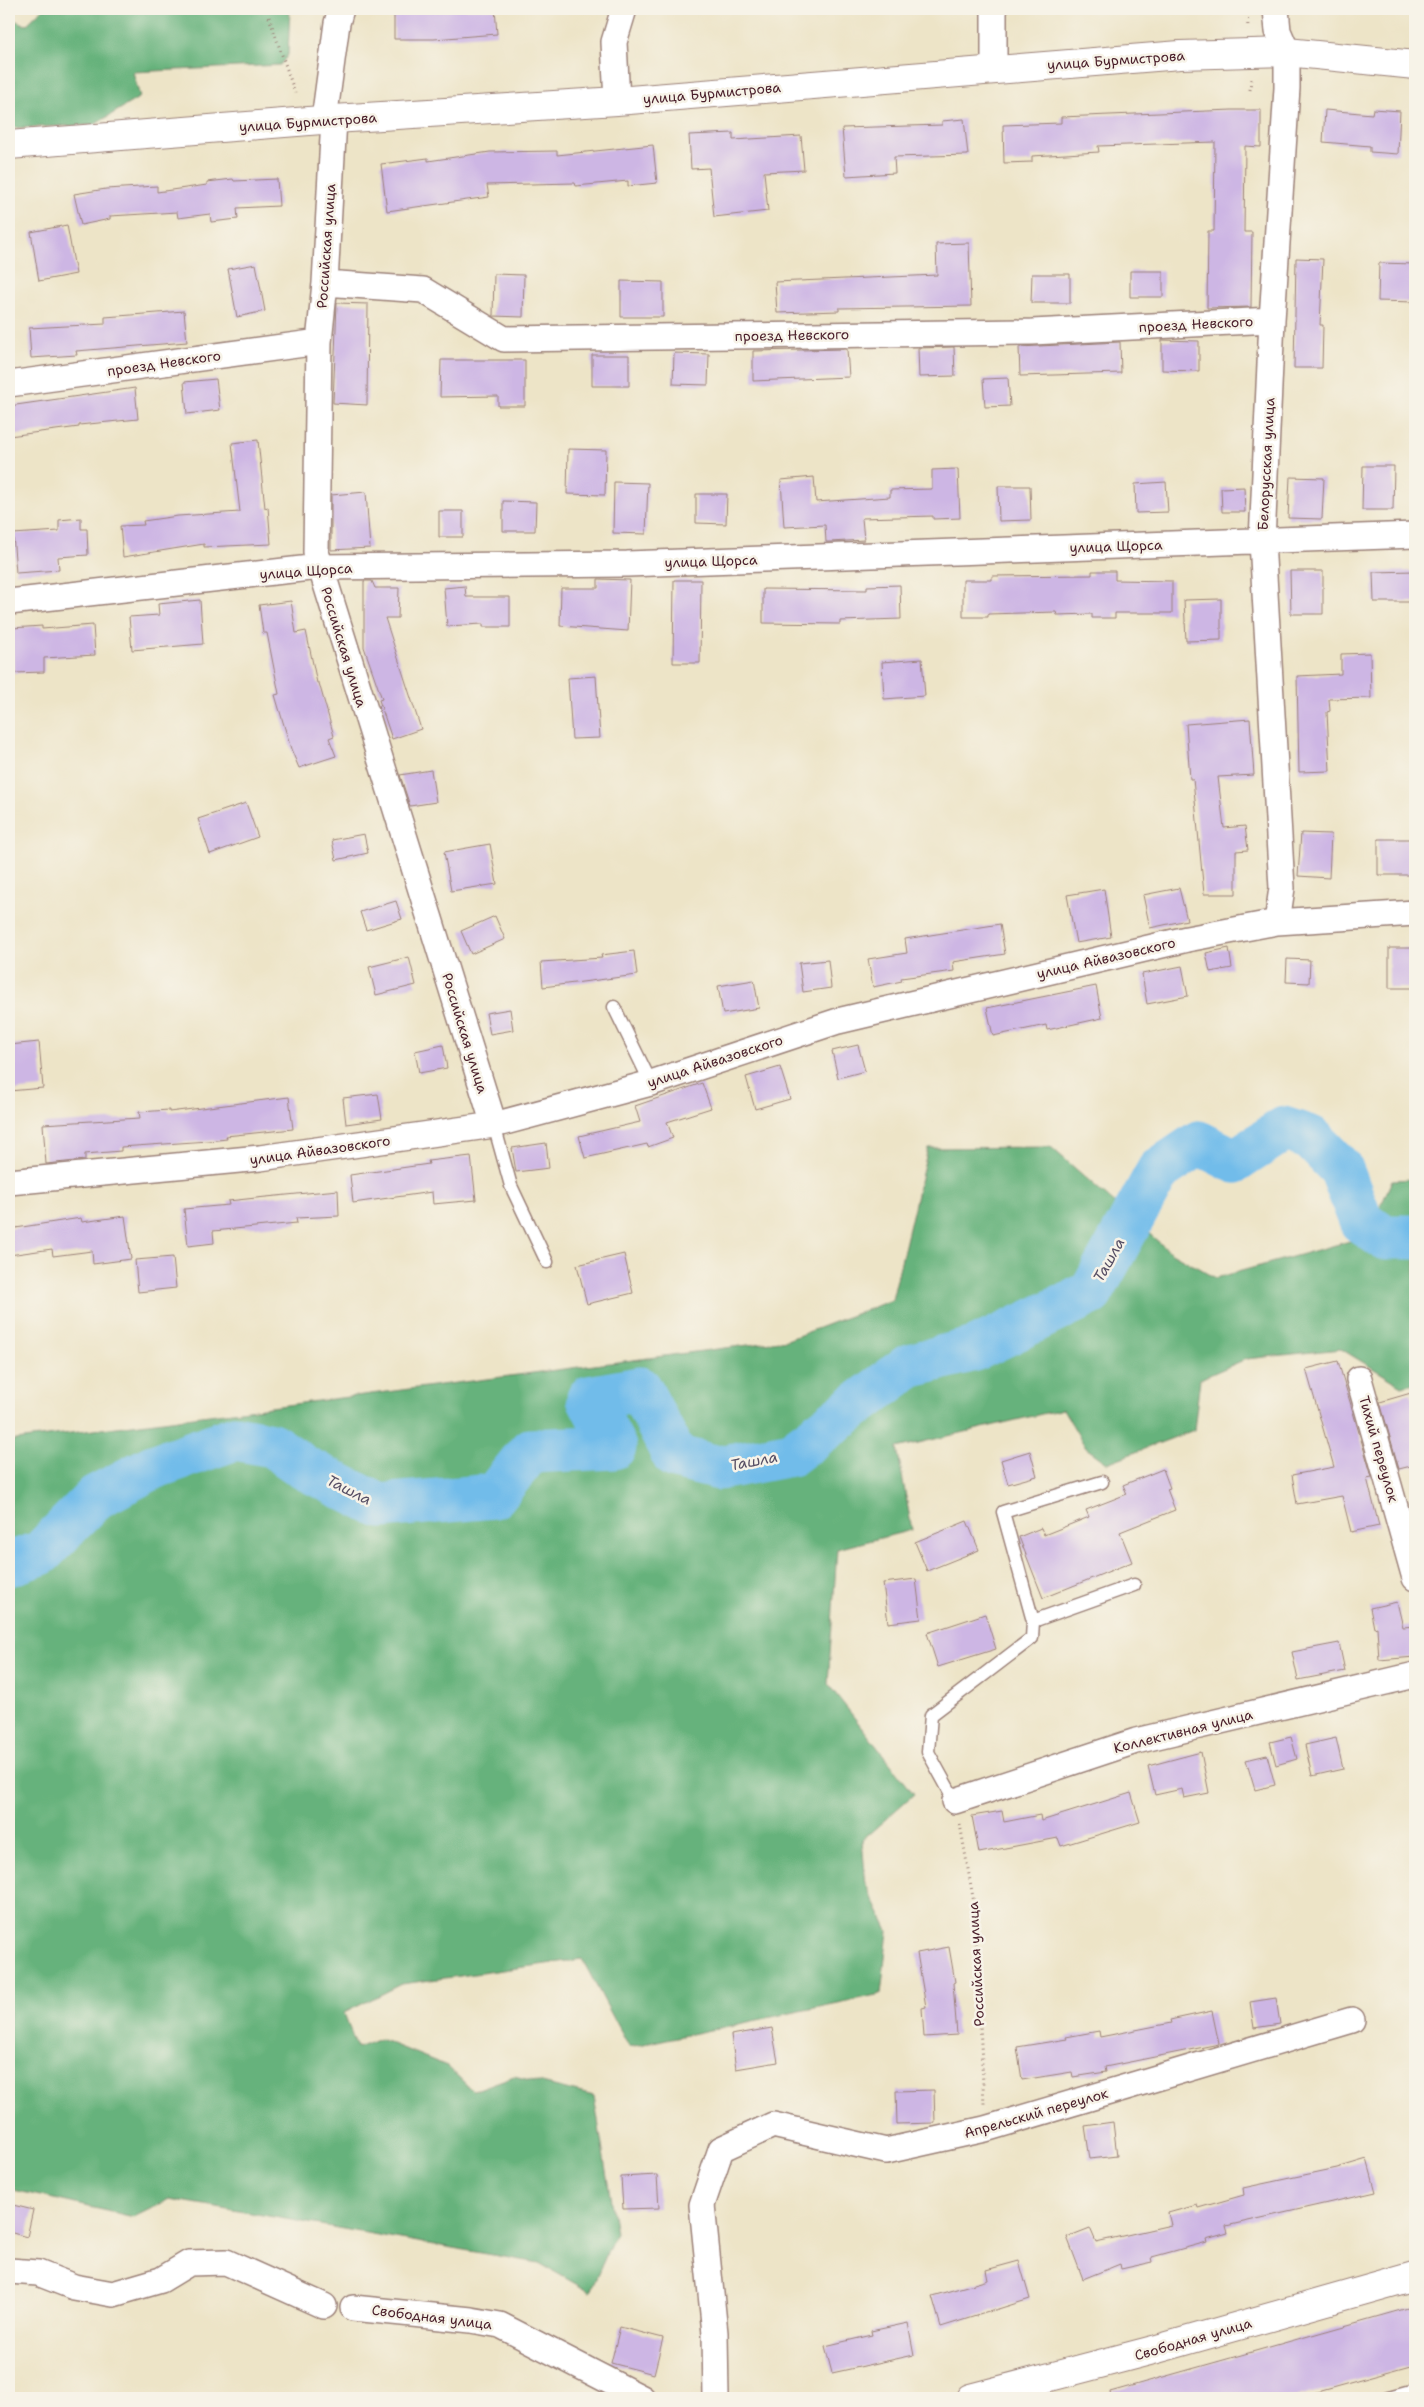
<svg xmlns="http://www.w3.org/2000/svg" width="1424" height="2407" font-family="'Shantell Sans',sans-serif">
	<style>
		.forest { fill: #66b27c; stroke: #586854 }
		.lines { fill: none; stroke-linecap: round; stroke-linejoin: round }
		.river { stroke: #71bcea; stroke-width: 45 }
		.building { fill: #cdb6e4 }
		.lane-casing { stroke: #9c8279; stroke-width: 15 }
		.street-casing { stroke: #9c8279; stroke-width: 28 }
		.secondary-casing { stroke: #9c8279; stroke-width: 30 }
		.path { stroke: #9c8279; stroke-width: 3; stroke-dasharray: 1 4; stroke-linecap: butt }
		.lane { stroke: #fff; stroke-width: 12 }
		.street { stroke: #fff; stroke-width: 25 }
		.secondary { stroke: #fff; stroke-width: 28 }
		.labels { text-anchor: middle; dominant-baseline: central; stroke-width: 5; stroke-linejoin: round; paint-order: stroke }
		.street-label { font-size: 14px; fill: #4a1f2b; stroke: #f7f3e8 }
		.water-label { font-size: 15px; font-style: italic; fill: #564e64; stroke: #f7f3e8 }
	</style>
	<rect width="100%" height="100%" fill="#f7f3e8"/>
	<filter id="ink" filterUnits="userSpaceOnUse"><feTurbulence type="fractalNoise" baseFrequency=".02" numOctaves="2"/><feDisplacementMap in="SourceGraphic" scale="10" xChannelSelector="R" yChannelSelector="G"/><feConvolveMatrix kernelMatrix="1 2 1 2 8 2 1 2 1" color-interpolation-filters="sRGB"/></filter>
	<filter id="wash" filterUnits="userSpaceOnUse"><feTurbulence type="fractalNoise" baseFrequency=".0096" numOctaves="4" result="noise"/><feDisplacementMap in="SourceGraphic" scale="20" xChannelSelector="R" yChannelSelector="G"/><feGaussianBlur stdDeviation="1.12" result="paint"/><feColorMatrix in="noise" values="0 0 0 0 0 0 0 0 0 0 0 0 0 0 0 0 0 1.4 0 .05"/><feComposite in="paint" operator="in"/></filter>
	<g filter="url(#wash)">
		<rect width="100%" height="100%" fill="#ede4c7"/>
		<path class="forest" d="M 43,9 L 290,9 L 288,55 L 280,65 L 133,72 L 140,97 L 94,125 L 9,128 L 9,18 L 26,25 Z
			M 1051,1147 L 1170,1252 L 1216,1278 L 1368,1236 L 1392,1180 L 1415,1179 L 1415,1383 L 1402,1386 L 1341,1349 L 1246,1359 L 1200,1379 L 1194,1430 L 1107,1463 L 1086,1448 L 1063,1409 L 897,1448 L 912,1530 L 837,1549 L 828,1684 L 914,1794 L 862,1840 L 866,1885 L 888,1931 L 881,1994 L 629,2047 L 582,1959 L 402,1984 L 344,2013 L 357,2048 L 380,2039 L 447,2066 L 473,2091 L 514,2076 L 594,2096 L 616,2233 L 590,2292 L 539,2263 L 170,2199 L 134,2217 L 9,2189 L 9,1441 L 787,1340 L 892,1300 L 928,1148 Z"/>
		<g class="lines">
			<path class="river" d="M 9,1564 L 41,1553 L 96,1497 L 153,1467 L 235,1438 L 272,1445 L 305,1468 L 380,1506 L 494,1496 L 530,1451 L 614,1447 L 589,1398 L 640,1389 L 675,1457 L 719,1468 L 791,1454 L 909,1366 L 975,1349 L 1091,1293 L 1159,1170 L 1199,1143 L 1235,1161 L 1284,1129 L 1311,1138 L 1341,1169 L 1361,1221 L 1383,1237 L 1415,1237"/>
		</g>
		<g id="blocks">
			<path class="building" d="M 394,9 L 495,9 L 497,34 L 434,39 L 394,39 Z
				M 1373,109 L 1400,111 L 1398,154 L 1370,152 L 1370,146 L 1323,142 L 1325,110 L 1372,114 Z
				M 1232,110 L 1261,110 L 1261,147 L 1245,146 L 1244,232 L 1252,232 L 1251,307 L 1207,308 L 1208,231 L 1214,231 L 1215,142 L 1098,146 L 1099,152 L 1032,156 L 1032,162 L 1004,163 L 1003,125 L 1061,123 L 1061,117 Z
				M 964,119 L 968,155 L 894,157 L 895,173 L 846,176 L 842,128 L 942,125 L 942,121 Z
				M 733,133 L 733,140 L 801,136 L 804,170 L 764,172 L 768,211 L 714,217 L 709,168 L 691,169 L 689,135 Z
				M 653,145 L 657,183 L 628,186 L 628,181 L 576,186 L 575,183 L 487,185 L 489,197 L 387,211 L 381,164 L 428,158 L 428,161 L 490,152 L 557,151 L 557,155 Z
				M 233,179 L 234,181 L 277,179 L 279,206 L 237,208 L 238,219 L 211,222 L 210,214 L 178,218 L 177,212 L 110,216 L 110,219 L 81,225 L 74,194 L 106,189 L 157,186 L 157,192 L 207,185 L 207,182 Z
				M 67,225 L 76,274 L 39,281 L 31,232 Z
				M 969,243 L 971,306 L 839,308 L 839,311 L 777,313 L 775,282 L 937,275 L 936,244 Z
				M 1296,258 L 1323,259 L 1320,325 L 1323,325 L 1322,368 L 1294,368 Z
				M 1379,263 L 1415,264 L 1415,302 L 1378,301 Z
				M 256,264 L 265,311 L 237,317 L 228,269 Z
				M 1130,271 L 1163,271 L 1163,297 L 1130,297 Z
				M 494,274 L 524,275 L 523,317 L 493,316 Z
				M 1032,274 L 1070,274 L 1070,303 L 1031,303 Z
				M 621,281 L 663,282 L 663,317 L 621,317 Z
				M 337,303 L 368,304 L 367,405 L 333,403 Z
				M 184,311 L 187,342 L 76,351 L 77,355 L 31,358 L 29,328 L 105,324 L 105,317 Z
				M 1162,340 L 1199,341 L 1199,371 L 1162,370 Z
				M 1120,342 L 1121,373 L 1020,376 L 1019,347 Z
				M 954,347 L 955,376 L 919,377 L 918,348 Z
				M 847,349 L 849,377 L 753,381 L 753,351 Z
				M 674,353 L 709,354 L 708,385 L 673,384 Z
				M 592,355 L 629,355 L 629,386 L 592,386 Z
				M 441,360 L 525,360 L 525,406 L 498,406 L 498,396 L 440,397 Z
				M 1008,378 L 1010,406 L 985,407 L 983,379 Z
				M 216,379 L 220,410 L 187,414 L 184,382 Z
				M 135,388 L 138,419 L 79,425 L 79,427 L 9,436 L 9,406 Z
				M 258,440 L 265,508 L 268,507 L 271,544 L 204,547 L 204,544 L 123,557 L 120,526 L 144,525 L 143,521 L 178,516 L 240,512 L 232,443 Z
				M 568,449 L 606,450 L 605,495 L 567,494 Z
				M 1363,466 L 1394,466 L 1393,510 L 1362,510 Z
				M 958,469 L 960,518 L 933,519 L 933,516 L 862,518 L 864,540 L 830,542 L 826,542 L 825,525 L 784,527 L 781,480 L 814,477 L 816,502 L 890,497 L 890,490 L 932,489 L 932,470 Z
				M 1290,477 L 1324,478 L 1322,519 L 1288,518 Z
				M 614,482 L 648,483 L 646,534 L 613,533 Z
				M 1166,482 L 1168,512 L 1136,513 L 1135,484 Z
				M 998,486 L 1030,486 L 1031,520 L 999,521 Z
				M 1244,487 L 1245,512 L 1222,512 L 1221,488 Z
				M 366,492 L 370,548 L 331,550 L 331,495 Z
				M 696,494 L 727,494 L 726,524 L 696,523 Z
				M 503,501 L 536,502 L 535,531 L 503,531 Z
				M 439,511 L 463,511 L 463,537 L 439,537 Z
				M 81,518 L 81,529 L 87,529 L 88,555 L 58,557 L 59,570 L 16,573 L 13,534 L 59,531 L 59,520 Z
				M 1092,571 L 1115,571 L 1115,580 L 1172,581 L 1172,613 L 1115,613 L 1115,618 L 1092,618 L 1092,614 L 1057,615 L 1056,612 L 988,614 L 988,617 L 963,617 L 963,580 L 992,580 L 992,576 L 1092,575 Z
				M 1290,571 L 1323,571 L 1323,614 L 1291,614 Z
				M 1415,571 L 1415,602 L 1374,602 L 1373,572 Z
				M 598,579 L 630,580 L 628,631 L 560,626 L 561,588 L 598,588 Z
				M 674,580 L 701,580 L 700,663 L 673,663 Z
				M 364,581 L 372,581 L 375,588 L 399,588 L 398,618 L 385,618 L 421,729 L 392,739 L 379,700 L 382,699 L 364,647 Z
				M 900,585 L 901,619 L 840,621 L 840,624 L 763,623 L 763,589 L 867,590 L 867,586 Z
				M 465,586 L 466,597 L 510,597 L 510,627 L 483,627 L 483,624 L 447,626 L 444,588 Z
				M 1221,599 L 1221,640 L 1186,641 L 1184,600 Z
				M 200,600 L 203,644 L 132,650 L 129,617 L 159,615 L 158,604 Z
				M 291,601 L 296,633 L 306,631 L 317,683 L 319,683 L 334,736 L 329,738 L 336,756 L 299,768 L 291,749 L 275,695 L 279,694 L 267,633 L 263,633 L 259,605 Z
				M 93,625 L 95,655 L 44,658 L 44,672 L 14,673 L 12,628 L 42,626 L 42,629 Z
				M 1370,653 L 1371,698 L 1329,699 L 1330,711 L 1327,712 L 1330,771 L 1299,772 L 1297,676 L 1341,674 L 1341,654 Z
				M 922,659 L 925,696 L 884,699 L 882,662 Z
				M 596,676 L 600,738 L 572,739 L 568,678 Z
				M 1250,719 L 1254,775 L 1218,777 L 1224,828 L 1245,826 L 1248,850 L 1236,851 L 1236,894 L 1204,894 L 1193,779 L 1190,779 L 1186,724 Z
				M 431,770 L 436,802 L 410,806 L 400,775 Z
				M 246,803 L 258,837 L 210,854 L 198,819 Z
				M 1301,833 L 1331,834 L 1329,878 L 1298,876 Z
				M 364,834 L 368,853 L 336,860 L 332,840 Z
				M 1378,839 L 1412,839 L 1412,875 L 1378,875 Z
				M 490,844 L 497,884 L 451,891 L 444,852 Z
				M 1179,888 L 1187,920 L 1150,928 L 1143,895 Z
				M 1104,889 L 1111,937 L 1076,943 L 1067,895 Z
				M 396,901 L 402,919 L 366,930 L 360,912 Z
				M 495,916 L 505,939 L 471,954 L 461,931 Z
				M 1000,924 L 1005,954 L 953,962 L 954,971 L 901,978 L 902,981 L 873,987 L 868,959 L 907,953 L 905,939 Z
				M 1229,948 L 1232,968 L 1210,972 L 1206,953 Z
				M 1389,948 L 1415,948 L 1415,988 L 1389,988 Z
				M 634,951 L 637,975 L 543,987 L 541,962 L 602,958 L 601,955 Z
				M 409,957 L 416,985 L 376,995 L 369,967 Z
				M 1287,959 L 1310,960 L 1309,983 L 1286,982 Z
				M 828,960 L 831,988 L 803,992 L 799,963 Z
				M 1182,966 L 1188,996 L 1147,1004 L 1142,974 Z
				M 754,980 L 759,1008 L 723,1014 L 718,986 Z
				M 1096,986 L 1102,1018 L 1047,1030 L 1046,1025 L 993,1036 L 987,1008 Z
				M 510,1009 L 513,1030 L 490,1034 L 486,1013 Z
				M 39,1042 L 43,1088 L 9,1091 L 9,1045 Z
				M 443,1045 L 447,1068 L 419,1073 L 415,1051 Z
				M 858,1045 L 865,1071 L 838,1078 L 832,1051 Z
				M 780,1067 L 790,1099 L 755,1109 L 746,1077 Z
				M 702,1083 L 711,1108 L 667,1122 L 673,1138 L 648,1147 L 647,1144 L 585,1158 L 579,1136 L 640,1122 L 635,1106 Z
				M 378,1094 L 382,1119 L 346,1124 L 343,1098 Z
				M 289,1097 L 293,1129 L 226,1136 L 227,1139 L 208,1141 L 121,1147 L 121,1151 L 85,1154 L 85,1160 L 46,1164 L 43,1124 L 140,1118 L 139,1112 L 169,1110 L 169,1112 Z
				M 546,1143 L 549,1168 L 516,1172 L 512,1148 Z
				M 471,1156 L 476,1200 L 433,1204 L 432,1192 L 353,1203 L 350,1175 L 429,1164 L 428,1161 Z
				M 338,1190 L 339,1216 L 296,1218 L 297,1223 L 213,1231 L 214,1243 L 188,1246 L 184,1209 L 229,1205 L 228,1201 L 256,1198 Z
				M 125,1216 L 131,1259 L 93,1264 L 92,1251 L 53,1256 L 52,1249 L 9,1255 L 9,1229 L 81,1218 L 82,1222 Z
				M 624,1254 L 633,1293 L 587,1304 L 577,1265 Z
				M 173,1257 L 176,1288 L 138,1292 L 135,1260 Z
				M 1338,1361 L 1372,1477 L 1367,1478 L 1379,1526 L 1351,1532 L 1342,1496 L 1297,1504 L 1292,1475 L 1334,1467 L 1306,1369 Z
				M 1411,1393 L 1415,1409 L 1415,1465 L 1399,1469 L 1380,1402 Z
				M 1030,1451 L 1037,1476 L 1008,1484 L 1001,1460 Z
				M 1163,1469 L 1170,1488 L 1167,1489 L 1175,1510 L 1120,1532 L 1132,1562 L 1043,1598 L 1019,1537 L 1041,1528 L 1044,1535 L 1089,1517 L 1086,1510 L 1127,1494 L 1123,1485 Z
				M 967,1521 L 979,1550 L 927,1571 L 915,1542 Z
				M 916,1579 L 921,1619 L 888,1623 L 883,1583 Z
				M 1397,1602 L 1403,1627 L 1415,1626 L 1415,1657 L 1379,1660 L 1377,1627 L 1374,1628 L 1370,1608 Z
				M 985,1614 L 996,1649 L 938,1667 L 927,1633 Z
				M 1339,1643 L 1345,1671 L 1298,1680 L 1292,1652 Z
				M 1291,1737 L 1297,1759 L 1276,1765 L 1270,1742 Z
				M 1336,1738 L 1343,1769 L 1312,1776 L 1305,1745 Z
				M 1201,1752 L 1209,1793 L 1184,1798 L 1182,1789 L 1155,1795 L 1148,1766 Z
				M 1267,1755 L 1275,1785 L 1255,1790 L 1246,1760 Z
				M 1131,1793 L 1140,1822 L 1061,1846 L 1058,1838 L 979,1853 L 972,1816 L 1002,1811 L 1004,1822 L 1040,1815 L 1041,1821 Z
				M 949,1947 L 955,1982 L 953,1983 L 957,2035 L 924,2037 L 922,2008 L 926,2007 L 917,1953 Z
				M 1276,1998 L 1280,2024 L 1254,2028 L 1250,2002 Z
				M 1212,2011 L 1219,2044 L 1105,2067 L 1106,2072 L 1073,2077 L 1072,2072 L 1022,2080 L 1017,2047 L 1067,2039 L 1066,2037 L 1099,2031 L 1100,2037 L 1171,2023 L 1170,2020 Z
				M 772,2028 L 778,2062 L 736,2069 L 731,2035 Z
				M 934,2090 L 935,2123 L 897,2124 L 896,2091 Z
				M 1113,2122 L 1117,2156 L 1090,2159 L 1085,2126 Z
				M 1367,2159 L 1376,2192 L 1226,2226 L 1228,2233 L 1206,2239 L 1207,2242 L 1152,2257 L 1153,2262 L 1121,2269 L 1120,2264 L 1083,2279 L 1067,2237 L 1090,2228 L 1096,2242 L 1171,2225 L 1168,2213 L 1197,2205 L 1198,2208 L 1244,2195 L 1243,2188 L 1337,2168 Z
				M 657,2175 L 659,2208 L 623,2209 L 621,2177 Z
				M 9,2204 L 33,2210 L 27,2237 L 9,2232 Z
				M 1019,2261 L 1030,2299 L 941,2327 L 932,2296 L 988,2280 L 986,2270 Z
				M 1415,2306 L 1415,2365 L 1295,2398 L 1111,2398 L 1110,2392 Z
				M 908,2323 L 914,2355 L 832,2373 L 825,2346 L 872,2335 L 871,2331 Z
				M 620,2327 L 663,2338 L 654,2374 L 611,2363 Z"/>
		</g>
	</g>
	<g filter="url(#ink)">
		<use href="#blocks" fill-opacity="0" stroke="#9c8279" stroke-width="1"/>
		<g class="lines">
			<defs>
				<path id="lane" d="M 614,1007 L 651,1083
					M 494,1125 L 511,1186 L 547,1262
					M 1033,1621 L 1134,1585
					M 955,1801 L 928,1752 L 931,1715 L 1032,1638 L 1033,1621 L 1003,1512 L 1102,1482
					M 1386,2398 L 1415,2390"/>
				<path id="street" d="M 1276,9 L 1278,31 L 1287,52 L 1287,88 L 1272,320 L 1262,541 L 1282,888 L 1277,922
					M 994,69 L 994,9
					M 617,101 L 614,42 L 624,9
					M 334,119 L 325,283 L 319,342 L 316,552 L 494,1125
					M 324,120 L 337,23 L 341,9
					M 325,283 L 423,290 L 504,339 L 1032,332 L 1272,320
					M 9,384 L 319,342
					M 9,602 L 319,567 L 627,564 L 1415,535
					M 9,1182 L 260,1158 L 494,1125 L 651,1083 L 838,1021 L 1187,939 L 1277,922 L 1415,913
					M 1359,1379 L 1415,1578
					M 955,1801 L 1136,1741 L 1415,1675
					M 9,2271 L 38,2273 L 74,2287 L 113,2294 L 161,2280 L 189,2263 L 226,2262 L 324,2306
					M 353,2308 L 471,2320 L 500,2325 L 642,2398
					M 716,2398 L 715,2333 L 702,2205 L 721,2149 L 773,2125 L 886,2151 L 985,2129 L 1352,2020"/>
				<path id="secondary" d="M 9,145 L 334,119 L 617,101 L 1180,55 L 1287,52 L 1415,65
					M 970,2398 L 1157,2349 L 1415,2276"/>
			</defs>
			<use href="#lane" class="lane-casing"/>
			<use href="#street" class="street-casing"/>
			<use href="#secondary" class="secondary-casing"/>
			<path class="path" d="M 1247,9 L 1248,28
				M 269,17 L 295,93
				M 1250,90 L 1251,79
				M 960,1824 L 974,1903 L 984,2104"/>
			<use href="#lane" class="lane"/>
			<use href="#street" class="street"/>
			<use href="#secondary" class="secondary"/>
		</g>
	</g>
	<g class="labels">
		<g class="street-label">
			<text transform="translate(1116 60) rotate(-4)">улица Бурмистрова</text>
			<text transform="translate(712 93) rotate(-5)">улица Бурмистрова</text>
			<text transform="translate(308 122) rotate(-4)">улица Бурмистрова</text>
			<text transform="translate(326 246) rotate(-86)">Российская улица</text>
			<text transform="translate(1196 324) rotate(-3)">проезд Невского</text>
			<text transform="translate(792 335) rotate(-1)">проезд Невского</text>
			<text transform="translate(164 363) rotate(-8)">проезд Невского</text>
			<text transform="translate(1266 464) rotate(-87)">Белорусская улица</text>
			<text transform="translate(1116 546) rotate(-2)">улица Щорса</text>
			<text transform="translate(711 561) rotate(-2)">улица Щорса</text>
			<text transform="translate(306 571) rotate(-4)">улица Щорса</text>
			<text transform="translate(344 647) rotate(73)">Российская улица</text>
			<text transform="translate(1106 958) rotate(-13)">улица Айвазовского</text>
			<text transform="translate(465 1033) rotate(73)">Российская улица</text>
			<text transform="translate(715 1061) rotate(-18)">улица Айвазовского</text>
			<text transform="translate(320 1150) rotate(-8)">улица Айвазовского</text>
			<text transform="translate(1379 1449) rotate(74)">Тихий переулок</text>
			<text transform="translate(1183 1731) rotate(-14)">Коллективная улица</text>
			<text transform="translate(976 1964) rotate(-93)">Российская улица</text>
			<text transform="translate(1036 2113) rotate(-16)">Апрельский переулок</text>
			<text transform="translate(432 2317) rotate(7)">Свободная улица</text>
			<text transform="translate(1193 2339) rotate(-16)">Свободная улица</text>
		</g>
		<g class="water-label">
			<text transform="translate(1109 1260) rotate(-61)">Ташла</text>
			<text transform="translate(754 1461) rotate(-11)">Ташла</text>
			<text transform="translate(349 1490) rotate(27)">Ташла</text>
		</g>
	</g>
	<rect width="1424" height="2407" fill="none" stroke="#f7f3e8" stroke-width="30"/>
</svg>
